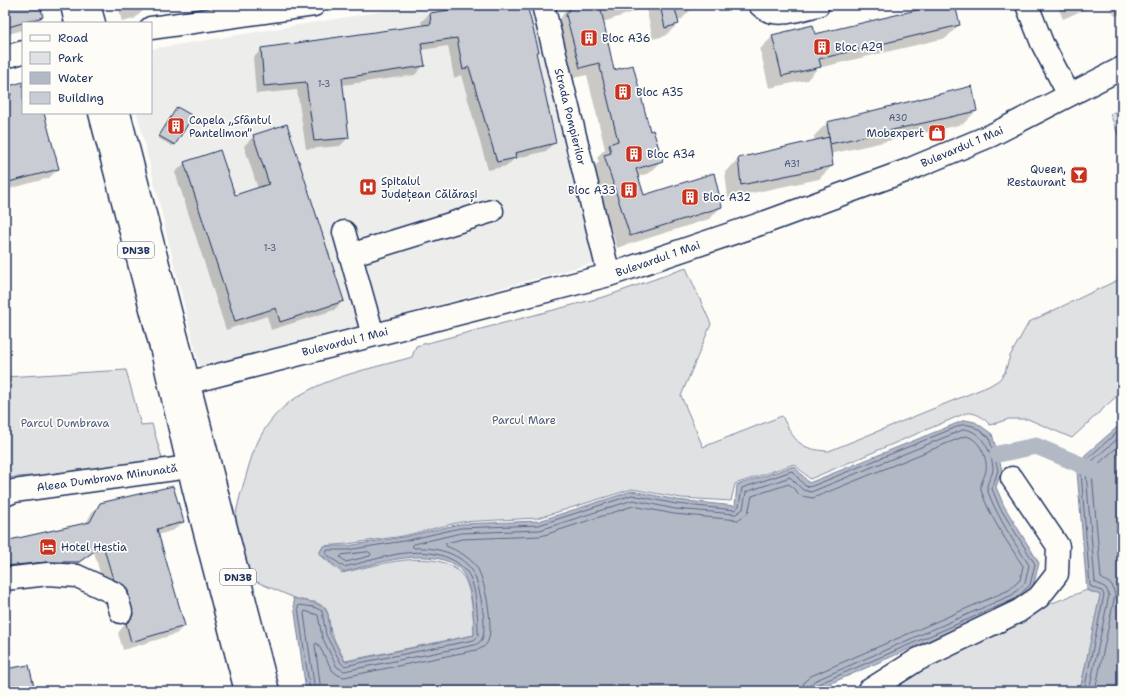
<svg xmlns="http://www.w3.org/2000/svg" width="1127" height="696" font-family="'Shantell Sans',sans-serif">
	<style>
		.built { fill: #edeeec }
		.green { fill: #e0e1e3; stroke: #7e88a0 }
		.water { fill: #b3b8c5; stroke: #76819c }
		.shadow { fill: #0003 }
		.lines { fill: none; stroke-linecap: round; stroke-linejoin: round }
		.shore { stroke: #586687; stroke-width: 1 }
		.canal { stroke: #b3b8c5; stroke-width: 17 }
		.building { fill: #c9ccd3; stroke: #1b2f5e }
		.minor-casing { stroke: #1b2f5e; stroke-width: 25 }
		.major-casing { stroke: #1b2f5e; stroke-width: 25 }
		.minor { stroke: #fdfcf7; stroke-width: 22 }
		.major { stroke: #fdfcf7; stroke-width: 22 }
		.labels { text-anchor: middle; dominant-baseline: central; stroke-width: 3.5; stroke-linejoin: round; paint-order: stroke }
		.number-label { font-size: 9px; fill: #46567b }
		.shield { fill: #fdfcf7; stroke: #5f6c8c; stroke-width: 1 }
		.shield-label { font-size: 10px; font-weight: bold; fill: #1b2f5e }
		.poi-label { font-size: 11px; fill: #1b2f5e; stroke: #fdfcf7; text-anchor: start }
		.street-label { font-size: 11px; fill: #1b2f5e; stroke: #fdfcf7 }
		.park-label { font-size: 11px; fill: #4c5c7f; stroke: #fdfcf7 }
	</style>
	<rect width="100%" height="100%" fill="#fdfcf7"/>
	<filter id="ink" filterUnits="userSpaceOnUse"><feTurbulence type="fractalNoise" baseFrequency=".025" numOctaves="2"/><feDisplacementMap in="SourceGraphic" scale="8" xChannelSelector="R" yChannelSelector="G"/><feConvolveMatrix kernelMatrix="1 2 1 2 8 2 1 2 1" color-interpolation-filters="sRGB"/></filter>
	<g filter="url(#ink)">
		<path class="built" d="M 422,5 L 533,5 L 601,261 L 200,369 L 137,113 L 151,113 L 151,49 Z"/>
		<path class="green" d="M 1122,90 L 1122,144 L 1110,114 L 1115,112 L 1121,101 L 1120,91 Z
			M 686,268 L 711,324 L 681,396 L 703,447 L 782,416 C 794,440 799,450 829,451 L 989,386 L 999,380 L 1005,372 L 1010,356 L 1029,322 L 1122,278 L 1122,391 L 1072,438 L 1028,419 L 1009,419 L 990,425 C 983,417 976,412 966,413 L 810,479 L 794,464 L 735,484 L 731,501 L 681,498 L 632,489 L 538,518 L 460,522 L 403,536 L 347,544 L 323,546 L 319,554 L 342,573 C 373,566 438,545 462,575 C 472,587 474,620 474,635 L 345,661 L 331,633 L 328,614 L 325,607 L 315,602 L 304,602 L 250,579 C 245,562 238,544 236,526 C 234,513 242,489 246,476 C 251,457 257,439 269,423 C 300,380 365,371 412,357 L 416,346 L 607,296 Z
			M 126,370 L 141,425 L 152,424 L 164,465 L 5,478 L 5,377 Z
			M 1087,590 L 1101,595 L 1080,691 L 863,691 L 1044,606 Z"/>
		<path class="water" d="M 965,420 L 975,422 L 992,434 L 1002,470 L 996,487 L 1004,506 L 1039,563 L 1033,587 L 1017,602 L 813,691 L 306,691 L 293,598 L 315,603 L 324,608 L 328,614 L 330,634 L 345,662 L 474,635 C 474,619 473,590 464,575 C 442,541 374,564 343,572 L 319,553 L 324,546 L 347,546 L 404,537 L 460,524 L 539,521 L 632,491 L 677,500 L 735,506 L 737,485 L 794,466 L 809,483 Z
			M 1122,423 L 1122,691 L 1080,691 L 1100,595 L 1087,590 L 1077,471 L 1085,455 Z"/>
		<path class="shadow" d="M 5,5 L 39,5 L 42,17 L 36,23 L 23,23 L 23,30 L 5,35 Z
			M 118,5 L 152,5 L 142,7 L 143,11 L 134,19 L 122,22 Z
			M 488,5 L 526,5 L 538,51 L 535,54 L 555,142 L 546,151 L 514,159 L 507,166 L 488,170 L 461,75 L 454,78 L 448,46 L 421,50 L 423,66 L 415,75 L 342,85 L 348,138 L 340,146 L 306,149 L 297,90 L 256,94 L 253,58 L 262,49 L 422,26 L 421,22 L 430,13 Z
			M 569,5 L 693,5 L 693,7 L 681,20 L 677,21 L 678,24 L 665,36 L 653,39 L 646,8 L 603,22 L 613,71 L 649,132 L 662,160 L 649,173 L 637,177 L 644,197 L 721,207 L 709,219 L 617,248 L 592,168 L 599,162 L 597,157 L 605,149 L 587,75 L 568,79 L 554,28 Z
			M 942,5 L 954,5 L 959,25 L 946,38 L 818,68 L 807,80 L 769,88 L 760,49 L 773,36 L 814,35 Z
			M 1057,5 L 1094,5 L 1063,19 Z
			M 1109,5 L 1122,5 L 1122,14 L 1115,16 Z
			M 23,83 L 23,113 L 43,113 L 58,169 L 49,178 L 5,190 L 5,91 L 9,87 Z
			M 971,87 L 976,111 L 963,124 L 830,154 L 832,166 L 819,179 L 728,198 L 725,172 L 738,159 L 815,142 L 814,136 L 827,123 Z
			M 177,108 L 174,144 L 172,146 L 158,138 Z
			M 254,136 L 343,301 L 334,310 L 271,330 L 267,316 L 226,330 L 175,172 L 185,163 L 234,197 L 258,189 L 244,146 Z
			M 123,498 L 183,522 L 174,530 L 158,535 L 184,626 L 176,634 L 123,650 L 118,633 L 125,624 L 120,600 L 104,587 L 94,552 L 69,570 L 5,574 L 5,542 L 86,523 L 92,512 L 101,503 Z
			M 28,666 L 34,691 L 5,691 L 5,670 Z"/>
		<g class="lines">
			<path class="shore" d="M 369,552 L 371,554 L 370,556 L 346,562 L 340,557 L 342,555 Z
				M 310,691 L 298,607 L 299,605 L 314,607 L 322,611 L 326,635 L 341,663 L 344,666 L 474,640 L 478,636 C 478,619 477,585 467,572 C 451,552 422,550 398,554 C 380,557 362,563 344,567 L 326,554 L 327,550 L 347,550 L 404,541 L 460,528 L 539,525 L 632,495 L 676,504 L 735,510 L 739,506 L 742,488 L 792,471 L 805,486 L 810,487 L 964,424 L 973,426 L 989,437 L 998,470 L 992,489 L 1000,508 L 1035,564 L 1030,585 L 1015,599 L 816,685 L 813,691
				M 315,691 L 304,614 L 305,611 L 318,615 L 322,637 L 337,667 L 344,671 L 475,645 C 478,643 481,642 482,639 C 488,627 479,581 472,570 C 459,552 434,547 414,548 L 412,546 L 414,544 L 461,533 L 540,530 L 633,500 L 675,509 L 736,514 L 743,509 L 746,492 L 790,477 L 803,490 L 811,492 L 965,429 C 982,432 992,452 993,469 C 993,477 984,483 988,492 C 998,518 1014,542 1029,565 L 1025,583 L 1012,595 L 814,681 L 810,685 L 808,691
				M 321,691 L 315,645 L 316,643 L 318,644 L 332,670 L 338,675 L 344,677 L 476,650 C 481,649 486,646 488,641 C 494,627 485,578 476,566 C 468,556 458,551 446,546 L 446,543 L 462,539 L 541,536 L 633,506 L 674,514 L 738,520 L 748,513 L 752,496 L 789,484 L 801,496 L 813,498 L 965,436 C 978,437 988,457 986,470 C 985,478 978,484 982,493 C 991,519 1008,543 1023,566 L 1020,580 L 1009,590 L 811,676 L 804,682 L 802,691
				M 1084,691 L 1104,595 L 1102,591 L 1090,586 L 1081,472 L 1088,458 L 1122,428
				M 1089,691 L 1109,595 L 1106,588 L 1095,582 L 1086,473 L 1092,461 L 1122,435
				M 1095,691 L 1115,595 L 1112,585 L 1101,578 L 1092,474 L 1097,465 L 1122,443"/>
			<path class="canal" d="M 998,454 L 1036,446 L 1122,482"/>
		</g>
		<path class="building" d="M 5,5 L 40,5 L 43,17 L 5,28 Z
			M 481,5 L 527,5 L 539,52 L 536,52 L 556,143 L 515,153 L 516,158 L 497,162 L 469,67 L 463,70 L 457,38 L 421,43 L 425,66 L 342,78 L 349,138 L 314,141 L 306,82 L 264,86 L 261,48 L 431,24 L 430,13 Z
			M 573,5 L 600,5 L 614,70 L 633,65 L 650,131 L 653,130 L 663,161 L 636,169 L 644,195 L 714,173 L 722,207 L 630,236 L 604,155 L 611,153 L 609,144 L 618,141 L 599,63 L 580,68 L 566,15 Z
			M 660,5 L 674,5 L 679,24 L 665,28 Z
			M 938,5 L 955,5 L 960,25 L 819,59 L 821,67 L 782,76 L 772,35 L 813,25 L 815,34 Z
			M 23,82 L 23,113 L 44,113 L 59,169 L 5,183 L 5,96 L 11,95 L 9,86 Z
			M 972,86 L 977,111 L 830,144 L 827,122 Z
			M 177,107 L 193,116 L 175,145 L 159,136 Z
			M 287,124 L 344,301 L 280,322 L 276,308 L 235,321 L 184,162 L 220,150 L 235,195 L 269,184 L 253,135 Z
			M 829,137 L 833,166 L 741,185 L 738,158 Z
			M 173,486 L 184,522 L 157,529 L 185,626 L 131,642 L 126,623 L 130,620 L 133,615 L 128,591 L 125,586 L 113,579 L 103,545 L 79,562 L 47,562 L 5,566 L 5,541 L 90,522 L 100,503 Z
			M 29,665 L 35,691 L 11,691 L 5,669 Z"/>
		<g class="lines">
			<defs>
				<path id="minor" d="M 543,5 L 609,275
					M 760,5 C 775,20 800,9 818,5
					M 1027,5 L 1042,43 L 1069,95
					M 151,28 L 314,5
					M 5,57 L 23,52
					M 344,232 L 373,335
					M 350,255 L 492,211
					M 171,387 L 609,275 L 766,222 L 908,170 L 992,135 L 1122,68
					M 5,495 L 14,491 L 189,467 L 207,463
					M 5,579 L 48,574 L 77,576 L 116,594 L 121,612
					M 868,691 L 917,660 L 1019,611 L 1039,597 L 1057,574 L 1058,546 L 1012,478"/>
				<path id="major" d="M 72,5 L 76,23
					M 89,5 L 94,23
					M 100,113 L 162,351 L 193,486 L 246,691
					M 119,113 L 268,691"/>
			</defs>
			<use href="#minor" class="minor-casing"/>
			<use href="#major" class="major-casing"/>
			<use href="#minor" class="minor"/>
			<use href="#major" class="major"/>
		</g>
	</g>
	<defs>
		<symbol id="building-square" viewBox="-11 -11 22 22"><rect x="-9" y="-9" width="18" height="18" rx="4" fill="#c8321e" stroke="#fdfcf7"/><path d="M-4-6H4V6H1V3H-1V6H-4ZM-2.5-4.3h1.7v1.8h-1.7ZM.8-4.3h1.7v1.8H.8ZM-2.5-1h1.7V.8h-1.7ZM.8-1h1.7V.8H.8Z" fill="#fff"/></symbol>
		<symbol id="shop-square" viewBox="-11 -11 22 22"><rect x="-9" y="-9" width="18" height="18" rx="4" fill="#c8321e" stroke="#fdfcf7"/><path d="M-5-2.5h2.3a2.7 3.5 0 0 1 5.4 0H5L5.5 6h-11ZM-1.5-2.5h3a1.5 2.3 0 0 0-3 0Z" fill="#fff"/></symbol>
		<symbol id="bar-square" viewBox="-11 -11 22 22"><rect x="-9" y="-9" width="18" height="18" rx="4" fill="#c8321e" stroke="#fdfcf7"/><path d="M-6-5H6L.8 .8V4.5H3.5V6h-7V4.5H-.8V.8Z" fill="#fff"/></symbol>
		<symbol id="hospital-square" viewBox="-11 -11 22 22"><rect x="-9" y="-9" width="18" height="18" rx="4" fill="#c8321e" stroke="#fdfcf7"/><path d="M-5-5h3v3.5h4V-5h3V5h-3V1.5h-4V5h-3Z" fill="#fff"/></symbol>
		<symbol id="hotel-square" viewBox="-11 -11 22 22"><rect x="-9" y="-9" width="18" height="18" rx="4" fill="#c8321e" stroke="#fdfcf7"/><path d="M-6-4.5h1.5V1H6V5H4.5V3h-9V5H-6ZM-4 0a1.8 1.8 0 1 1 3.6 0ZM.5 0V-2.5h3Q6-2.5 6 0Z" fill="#fff"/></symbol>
	</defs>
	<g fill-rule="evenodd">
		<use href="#building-square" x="579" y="28" width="20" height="20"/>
		<use href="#building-square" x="812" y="37" width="20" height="20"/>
		<use href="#building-square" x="613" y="82" width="20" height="20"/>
		<use href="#building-square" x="166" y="116" width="20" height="20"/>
		<use href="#shop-square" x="927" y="123" width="20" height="20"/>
		<use href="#building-square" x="624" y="144" width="20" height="20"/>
		<use href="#bar-square" x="1069" y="165" width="20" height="20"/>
		<use href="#hospital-square" x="358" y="177" width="20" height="20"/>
		<use href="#building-square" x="619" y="180" width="20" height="20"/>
		<use href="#building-square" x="680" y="187" width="20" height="20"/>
		<use href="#hotel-square" x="38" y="537" width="20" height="20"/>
	</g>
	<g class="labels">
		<g class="number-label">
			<text x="324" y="84">1-3</text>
			<text x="898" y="118">A30</text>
			<text x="792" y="164">A31</text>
			<text x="270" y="248">1-3</text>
		</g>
		<g class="shield">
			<rect x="118" y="242" width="36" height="16" rx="3"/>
			<rect x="220" y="569" width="36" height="16" rx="3"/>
		</g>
		<g class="shield-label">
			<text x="136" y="250">DN3B</text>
			<text x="238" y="577">DN3B</text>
		</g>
		<g class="poi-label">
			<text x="602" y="38">Bloc A36</text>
			<text x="835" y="47">Bloc A29</text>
			<text x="636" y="92">Bloc A35</text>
			<text x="189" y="120">Capela „Sfântul<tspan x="189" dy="13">Pantelimon"</tspan></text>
			<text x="924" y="133" text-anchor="end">Mobexpert</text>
			<text x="647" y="154">Bloc A34</text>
			<text x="1066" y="169" text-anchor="end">Queen,<tspan x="1066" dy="13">Restaurant</tspan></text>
			<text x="381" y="181">Spitalul<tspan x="381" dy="13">Județean Călărași</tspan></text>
			<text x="616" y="190" text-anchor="end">Bloc A33</text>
			<text x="703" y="197">Bloc A32</text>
			<text x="61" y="547">Hotel Hestia</text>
		</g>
		<g class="street-label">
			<text transform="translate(570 117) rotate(76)">Strada Pompierilor</text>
			<text transform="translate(962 147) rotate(-23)">Bulevardul 1 Mai</text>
			<text transform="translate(658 259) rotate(-19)">Bulevardul 1 Mai</text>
			<text transform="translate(345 342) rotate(-14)">Bulevardul 1 Mai</text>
			<text transform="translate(107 478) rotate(-8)">Aleea Dumbrava Minunată</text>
		</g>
		<g class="park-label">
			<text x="524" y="420">Parcul Mare</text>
			<text x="65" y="423">Parcul Dumbrava</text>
		</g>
	</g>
	<rect width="1127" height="696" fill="none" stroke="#fdfcf7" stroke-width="20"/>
	<rect x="10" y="10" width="1107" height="676" fill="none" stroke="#1b2f5e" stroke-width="1.5" filter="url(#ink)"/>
	<rect x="22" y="22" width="130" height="92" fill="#fdfcf7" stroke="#a3aaba"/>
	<rect x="30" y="35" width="20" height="6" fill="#fdfcf7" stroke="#a3aaba"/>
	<text x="58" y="42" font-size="12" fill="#1b2f5e">Road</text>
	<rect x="30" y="52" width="20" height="12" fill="#e0e1e3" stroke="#a3aaba"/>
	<text x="58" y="62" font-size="12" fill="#1b2f5e">Park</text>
	<rect x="30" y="72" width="20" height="12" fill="#b3b8c5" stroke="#a3aaba"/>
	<text x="58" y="82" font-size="12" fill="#1b2f5e">Water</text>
	<rect x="30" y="92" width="20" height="12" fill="#c9ccd3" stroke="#a3aaba"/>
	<text x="58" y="102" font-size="12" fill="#1b2f5e">Building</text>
</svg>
